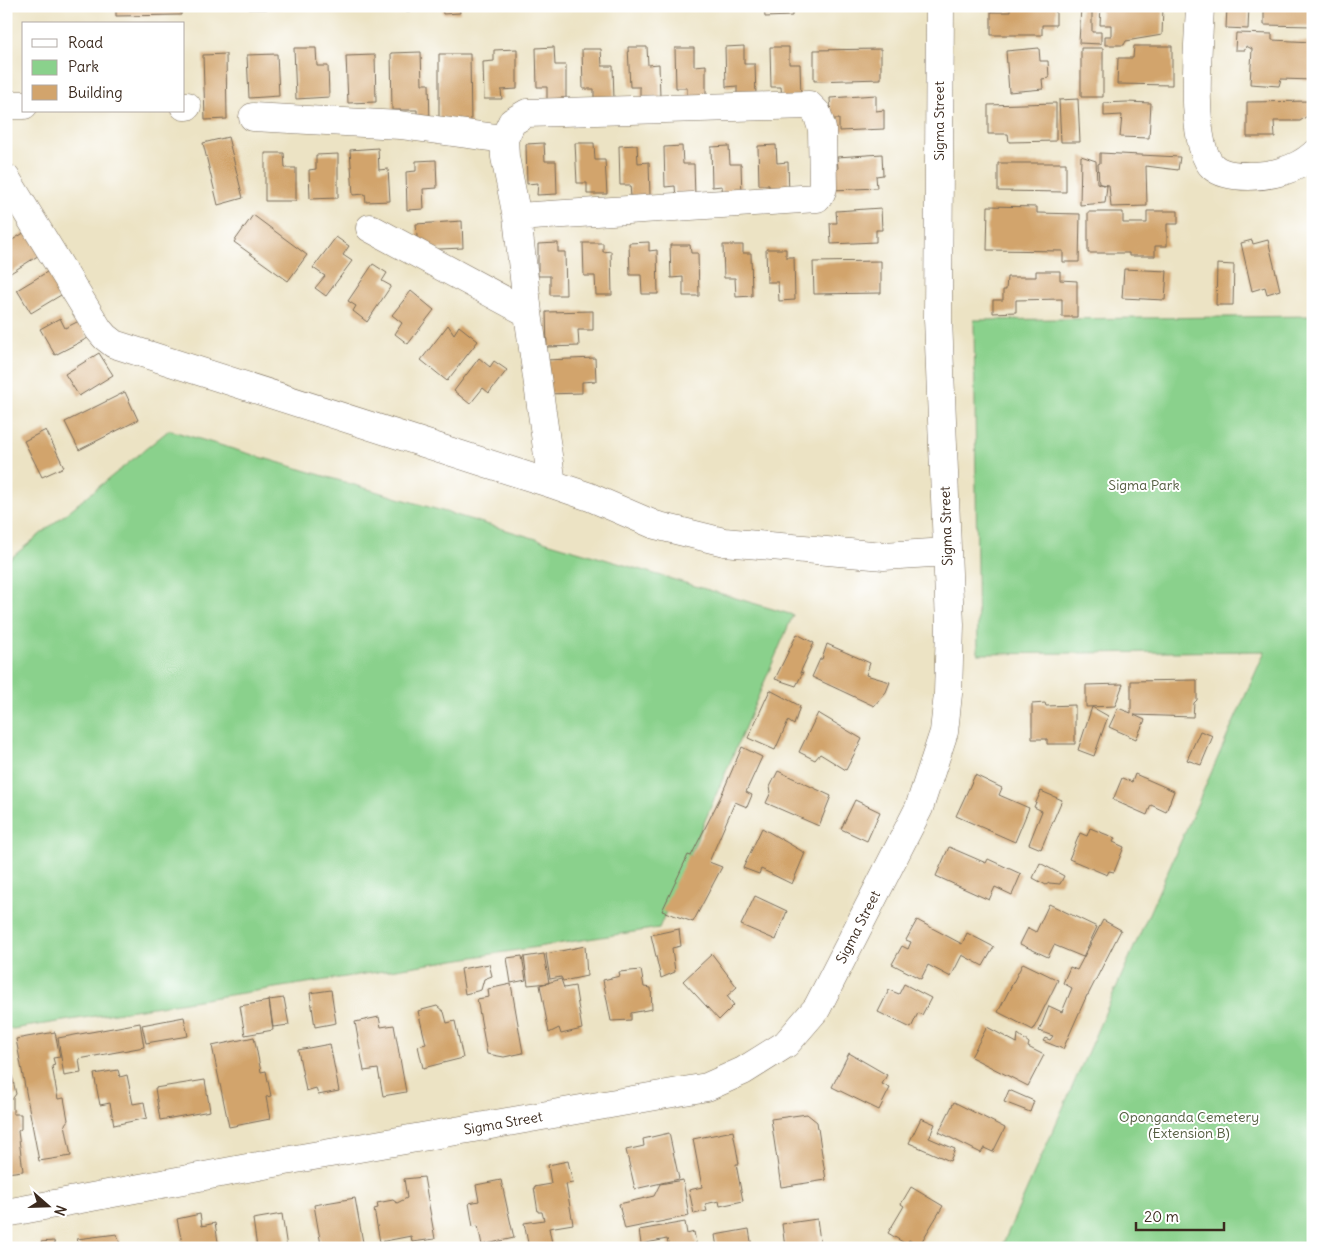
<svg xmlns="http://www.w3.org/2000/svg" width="1319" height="1254" font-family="Delius,sans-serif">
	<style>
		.green { fill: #8ad18c; stroke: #627e55 }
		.building { fill: #d2a46c }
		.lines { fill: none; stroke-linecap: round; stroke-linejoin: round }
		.street-casing { stroke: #796b58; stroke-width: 29 }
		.street { stroke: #fff; stroke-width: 28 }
		.labels { text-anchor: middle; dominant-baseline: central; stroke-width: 4; stroke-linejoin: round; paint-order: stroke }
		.street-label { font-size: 14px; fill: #3b2a1e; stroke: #fff }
		.park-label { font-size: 14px; fill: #535c3f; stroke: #fff }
	</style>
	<rect width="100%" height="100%" fill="#fff"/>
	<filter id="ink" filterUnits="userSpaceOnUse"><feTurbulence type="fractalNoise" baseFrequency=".02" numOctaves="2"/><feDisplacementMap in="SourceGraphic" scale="10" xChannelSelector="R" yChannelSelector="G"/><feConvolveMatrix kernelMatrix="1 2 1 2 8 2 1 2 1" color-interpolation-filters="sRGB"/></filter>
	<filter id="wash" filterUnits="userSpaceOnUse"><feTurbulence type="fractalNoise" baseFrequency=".0096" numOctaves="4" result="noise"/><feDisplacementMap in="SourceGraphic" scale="20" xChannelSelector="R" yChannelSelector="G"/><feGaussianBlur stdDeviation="1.12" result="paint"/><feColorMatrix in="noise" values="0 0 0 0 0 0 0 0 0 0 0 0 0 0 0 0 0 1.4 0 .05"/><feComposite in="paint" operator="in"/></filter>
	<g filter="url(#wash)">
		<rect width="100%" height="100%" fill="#ece3c4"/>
		<path class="green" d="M 1313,316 L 1313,1241 L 1267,1248 L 1001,1248 L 1265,651 L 978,654 L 974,320 Z
			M 169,430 L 793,615 L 659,928 L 6,1030 L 6,562 Z"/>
		<g id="blocks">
			<path class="building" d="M 116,6 L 181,6 L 181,15 L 116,16 Z
				M 249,6 L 288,6 L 288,9 L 249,9 Z
				M 385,6 L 412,6 L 412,11 L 385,11 Z
				M 442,6 L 459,6 L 460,13 L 443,14 Z
				M 764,6 L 792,6 L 792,16 L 765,17 Z
				M 1010,6 L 1056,6 L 1056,25 L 1042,25 L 1042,35 L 991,35 L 991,12 L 1010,12 Z
				M 1081,6 L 1092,6 L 1092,32 L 1101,32 L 1101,44 L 1079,43 Z
				M 1101,6 L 1163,6 L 1162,35 L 1126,41 L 1124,45 L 1105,45 L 1105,36 L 1111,36 L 1111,25 L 1100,25 Z
				M 1227,6 L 1249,6 L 1248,29 L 1226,28 Z
				M 1264,6 L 1313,6 L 1313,26 L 1264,25 Z
				M 1236,33 L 1272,34 L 1272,40 L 1313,42 L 1313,80 L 1281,79 L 1279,86 L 1250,84 L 1252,49 L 1246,46 L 1245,50 L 1235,50 Z
				M 744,46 L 744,64 L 755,64 L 756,97 L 737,98 L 737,86 L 726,87 L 725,47 Z
				M 1134,46 L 1172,46 L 1172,85 L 1117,84 L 1118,58 L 1133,58 Z
				M 554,47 L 555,65 L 566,65 L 566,98 L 547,99 L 547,87 L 537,87 L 536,48 Z
				M 628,47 L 647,47 L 648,65 L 659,64 L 660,98 L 640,98 L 640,87 L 630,87 Z
				M 770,47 L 789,47 L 789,64 L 800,64 L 801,98 L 782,98 L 781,87 L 771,87 Z
				M 294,48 L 316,48 L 317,66 L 328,66 L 329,97 L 296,99 Z
				M 675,48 L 694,48 L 694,66 L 706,65 L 706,98 L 687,99 L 687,88 L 676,88 Z
				M 1039,48 L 1040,61 L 1048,61 L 1049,78 L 1042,79 L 1043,89 L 1009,92 L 1006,51 Z
				M 1081,48 L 1103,48 L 1103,97 L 1081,97 Z
				M 517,49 L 517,89 L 501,90 L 502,99 L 484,99 L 483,62 L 494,61 L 494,50 Z
				M 582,49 L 601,49 L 602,66 L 613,66 L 614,100 L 594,100 L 594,89 L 583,89 Z
				M 881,49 L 881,79 L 814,81 L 814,50 Z
				M 421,52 L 422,84 L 429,84 L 430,123 L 417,123 L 417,110 L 392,110 L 391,53 Z
				M 226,54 L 227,119 L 205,120 L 203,55 Z
				M 277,54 L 279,96 L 249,98 L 247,55 Z
				M 439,54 L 470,54 L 471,126 L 439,127 Z
				M 375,55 L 376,102 L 348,103 L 346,56 Z
				M 876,95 L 876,111 L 884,110 L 884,129 L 839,131 L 839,119 L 831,119 L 830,98 Z
				M 1078,99 L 1080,142 L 1061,142 L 1059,100 Z
				M 1313,101 L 1313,112 L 1300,121 L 1274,121 L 1275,137 L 1247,137 L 1247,102 Z
				M 1127,102 L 1151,103 L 1149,138 L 1120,137 L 1122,115 L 1104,116 L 1104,103 Z
				M 1056,103 L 1056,141 L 1009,142 L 1008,134 L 988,134 L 988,105 Z
				M 228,137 L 243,198 L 218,205 L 203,143 Z
				M 544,143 L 545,161 L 556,161 L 557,194 L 537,195 L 538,183 L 527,184 L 526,144 Z
				M 575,143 L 594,143 L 595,160 L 605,160 L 607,194 L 587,194 L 587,183 L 577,183 Z
				M 637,145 L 638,163 L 649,162 L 650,196 L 631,197 L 630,185 L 620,185 L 619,146 Z
				M 776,145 L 777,163 L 788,162 L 789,196 L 769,197 L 769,185 L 759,185 L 758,146 Z
				M 682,146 L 683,164 L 694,164 L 695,197 L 676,198 L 675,186 L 665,187 L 664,147 Z
				M 729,146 L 730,164 L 741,164 L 742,197 L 723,198 L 722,186 L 712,187 L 711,147 Z
				M 378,148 L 379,170 L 388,169 L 390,201 L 366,202 L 365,194 L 353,195 L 350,150 Z
				M 265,153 L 284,153 L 285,168 L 296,168 L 296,201 L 265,201 Z
				M 1100,153 L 1180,157 L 1178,170 L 1146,166 L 1147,206 L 1111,207 L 1109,185 L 1099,184 L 1098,164 L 1100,163 Z
				M 338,154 L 338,198 L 310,199 L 309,170 L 316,169 L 316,155 Z
				M 882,154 L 883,175 L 876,176 L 877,188 L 832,190 L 830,169 L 838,169 L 837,157 Z
				M 1081,156 L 1096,161 L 1097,183 L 1107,186 L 1105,203 L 1080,205 Z
				M 436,160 L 437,188 L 423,189 L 424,209 L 407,210 L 406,172 L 416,171 L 416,161 Z
				M 998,163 L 1066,163 L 1066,192 L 998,191 Z
				M 6,196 L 16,212 L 6,218 Z
				M 988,206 L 1037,207 L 1037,213 L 1080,214 L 1079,262 L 1063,262 L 1063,251 L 987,250 Z
				M 881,208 L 882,230 L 876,230 L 876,242 L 831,244 L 830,223 L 837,223 L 836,211 Z
				M 1147,211 L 1178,211 L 1178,224 L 1167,224 L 1167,246 L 1155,246 L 1155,256 L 1129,256 L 1129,253 L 1088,253 L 1088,212 L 1123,212 L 1123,223 L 1147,223 Z
				M 253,215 L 307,255 L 288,281 L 234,242 Z
				M 462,221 L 463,248 L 418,250 L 416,224 Z
				M 30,229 L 44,252 L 9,274 L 6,269 L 6,244 Z
				M 336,237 L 349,246 L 343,255 L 352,261 L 326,296 L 315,288 L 325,276 L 313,268 Z
				M 1252,240 L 1253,244 L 1268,240 L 1280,290 L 1267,294 L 1265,287 L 1252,291 L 1241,243 Z
				M 649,242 L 649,251 L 657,250 L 658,294 L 642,294 L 641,275 L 630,275 L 629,243 Z
				M 558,243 L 558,252 L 565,252 L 566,295 L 550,295 L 550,276 L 538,276 L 538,244 Z
				M 583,243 L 603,243 L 603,252 L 611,251 L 612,295 L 596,295 L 595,276 L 584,276 Z
				M 670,245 L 690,245 L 691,253 L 698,253 L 699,296 L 683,296 L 683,277 L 671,278 Z
				M 723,245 L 743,245 L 743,253 L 751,253 L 752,296 L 736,297 L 735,278 L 724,278 Z
				M 766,249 L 786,249 L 786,257 L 794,257 L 795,300 L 779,301 L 778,282 L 767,282 Z
				M 881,261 L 881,293 L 814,294 L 813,262 Z
				M 373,264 L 387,273 L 382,281 L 391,286 L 367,322 L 353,311 L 356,306 L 348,301 Z
				M 1217,264 L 1234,265 L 1233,305 L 1216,305 Z
				M 52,269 L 66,292 L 31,313 L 17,290 Z
				M 1124,269 L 1167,271 L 1165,300 L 1122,298 Z
				M 1036,271 L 1060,271 L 1060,280 L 1077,281 L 1077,317 L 1062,317 L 1062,299 L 1016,300 L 1016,312 L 993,313 L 993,300 L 1003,300 L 1003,290 L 1006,290 L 1007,277 L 1036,277 Z
				M 411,291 L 434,310 L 408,344 L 395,334 L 402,323 L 392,315 Z
				M 593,311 L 593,330 L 578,330 L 579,346 L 547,347 L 546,312 Z
				M 60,318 L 65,328 L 79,321 L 88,338 L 55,355 L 40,329 Z
				M 448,325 L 454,334 L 459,326 L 478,341 L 447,381 L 421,360 Z
				M 99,353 L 113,375 L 79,396 L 65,374 Z
				M 479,358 L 490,367 L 494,361 L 507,370 L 489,393 L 483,388 L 470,404 L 454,391 Z
				M 595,358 L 596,381 L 582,382 L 582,393 L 546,394 L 545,360 Z
				M 125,392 L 138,420 L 79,450 L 65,422 Z
				M 46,430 L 64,467 L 42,477 L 24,441 Z
				M 797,634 L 814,643 L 800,673 L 803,672 L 796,686 L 775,679 Z
				M 827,644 L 870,663 L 866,675 L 890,682 L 886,692 L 874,706 L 812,677 L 820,659 L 822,659 Z
				M 1197,680 L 1197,700 L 1194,703 L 1193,717 L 1134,715 L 1145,720 L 1136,739 L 1109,727 L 1118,708 L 1131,713 L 1131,681 Z
				M 1123,684 L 1115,706 L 1086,707 L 1086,685 Z
				M 770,690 L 800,706 L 794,725 L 788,721 L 775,750 L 748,738 Z
				M 1045,703 L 1046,706 L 1075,705 L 1075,744 L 1047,744 L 1047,739 L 1032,739 L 1032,704 Z
				M 1092,707 L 1108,716 L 1094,756 L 1078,750 Z
				M 818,713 L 862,739 L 846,770 L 820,754 L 815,760 L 799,752 Z
				M 1200,731 L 1213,736 L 1201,765 L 1187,760 Z
				M 742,747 L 762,757 L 746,792 L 752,795 L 747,807 L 735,802 L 709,862 L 722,867 L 693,922 L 662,911 L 688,855 L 691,856 L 721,796 Z
				M 778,771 L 831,796 L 819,826 L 766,803 L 771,792 L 770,787 Z
				M 1135,774 L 1174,791 L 1166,812 L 1151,805 L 1147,815 L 1113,800 L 1122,778 L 1132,782 Z
				M 975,775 L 1002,788 L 999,795 L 1029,808 L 1015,842 L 956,816 Z
				M 1041,791 L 1062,800 L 1041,849 L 1029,844 L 1042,811 L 1034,807 Z
				M 855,800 L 880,812 L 867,841 L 841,829 Z
				M 762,828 L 805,853 L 792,884 L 761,869 L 759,874 L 743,868 Z
				M 1090,828 L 1115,838 L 1113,842 L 1124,847 L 1114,872 L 1109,871 L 1107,875 L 1069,859 L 1080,833 L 1087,836 Z
				M 949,847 L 986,863 L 988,859 L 1021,874 L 1012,895 L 995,887 L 989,900 L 936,876 Z
				M 1040,863 L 1064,876 L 1060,884 L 1049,883 L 1046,885 L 1033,878 Z
				M 755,896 L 787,911 L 776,940 L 741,925 Z
				M 1049,904 L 1097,927 L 1083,957 L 1054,945 L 1048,957 L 1020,944 L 1028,928 L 1036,932 Z
				M 917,920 L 962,944 L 967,933 L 994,947 L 983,966 L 962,955 L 951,977 L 928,965 L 921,979 L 892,964 L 902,946 L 908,949 L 911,942 L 906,940 Z
				M 1103,920 L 1121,930 L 1088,995 L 1087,995 L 1063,1049 L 1043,1041 L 1045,1038 L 1050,1040 L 1053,1036 L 1039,1031 L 1049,1006 L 1062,1012 L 1072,988 L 1063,983 L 1070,967 L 1077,970 Z
				M 679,929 L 681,946 L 672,948 L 675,972 L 661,978 L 651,935 Z
				M 585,946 L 587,976 L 563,981 L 561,977 L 550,979 L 546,954 Z
				M 544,954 L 549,983 L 528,985 L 524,957 Z
				M 712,954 L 737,987 L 727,996 L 734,1005 L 719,1020 L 683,981 Z
				M 522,956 L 526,980 L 511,983 L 507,958 Z
				M 1023,963 L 1058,980 L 1033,1030 L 998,1012 Z
				M 489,964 L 492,976 L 484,979 L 481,990 L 465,994 L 461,969 Z
				M 641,970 L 644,987 L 651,988 L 652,1009 L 631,1013 L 631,1020 L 611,1021 L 603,980 L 620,976 L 619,972 Z
				M 561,979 L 564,988 L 575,986 L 582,1029 L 561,1034 L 559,1028 L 549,1033 L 540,985 Z
				M 511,984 L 523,1053 L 504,1057 L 487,1054 L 477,999 L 489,997 L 488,989 Z
				M 904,984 L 931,998 L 922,1015 L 918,1013 L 911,1028 L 878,1012 L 889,990 L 899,994 Z
				M 331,990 L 336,1023 L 315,1027 L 310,993 Z
				M 284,998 L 289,1025 L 273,1027 L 269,1000 Z
				M 269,1001 L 273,1030 L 245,1035 L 240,1006 Z
				M 437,1006 L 444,1012 L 447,1023 L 455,1021 L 463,1058 L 423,1068 L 418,1046 L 426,1044 L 418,1011 Z
				M 184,1017 L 188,1036 L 146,1043 L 142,1025 Z
				M 379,1017 L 381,1027 L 394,1025 L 406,1092 L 383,1096 L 378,1069 L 364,1071 L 355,1022 Z
				M 140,1023 L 144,1047 L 79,1059 L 81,1073 L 64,1076 L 58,1038 Z
				M 987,1027 L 1017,1043 L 1018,1034 L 1029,1043 L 1028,1047 L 1044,1055 L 1028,1086 L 971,1057 Z
				M 55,1032 L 60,1057 L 53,1058 L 55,1065 L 52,1066 L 58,1099 L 64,1098 L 68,1120 L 65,1124 L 71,1156 L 39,1161 L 16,1039 Z
				M 254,1037 L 261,1072 L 266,1071 L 271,1096 L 266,1097 L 270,1119 L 229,1127 L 212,1046 Z
				M 330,1044 L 339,1091 L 318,1095 L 316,1088 L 306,1091 L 298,1050 Z
				M 849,1053 L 887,1075 L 882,1084 L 890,1088 L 879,1110 L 832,1087 Z
				M 10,1066 L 16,1094 L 13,1098 L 13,1114 L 21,1114 L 21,1129 L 18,1131 L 23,1171 L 6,1173 L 6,1067 Z
				M 118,1070 L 120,1077 L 127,1075 L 133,1104 L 144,1102 L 147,1118 L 114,1125 L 110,1103 L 100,1105 L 94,1074 Z
				M 205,1080 L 210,1111 L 160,1120 L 155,1088 Z
				M 1009,1090 L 1034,1101 L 1030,1112 L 1004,1102 Z
				M 954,1102 L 1005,1128 L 993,1152 L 984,1148 L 981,1153 L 939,1132 Z
				M 807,1114 L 817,1122 L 826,1180 L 781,1187 L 771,1119 Z
				M 921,1118 L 935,1124 L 929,1138 L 955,1149 L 950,1161 L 909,1143 Z
				M 733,1131 L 739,1164 L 736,1164 L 743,1201 L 720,1206 L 719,1201 L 705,1204 L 707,1211 L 694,1214 L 689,1190 L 702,1187 L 693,1139 Z
				M 669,1133 L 679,1179 L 635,1189 L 626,1150 L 644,1146 L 643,1139 Z
				M 568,1161 L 573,1183 L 566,1184 L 573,1224 L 549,1228 L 553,1248 L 529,1248 L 524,1223 L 544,1220 L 542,1212 L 538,1212 L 534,1187 L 551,1184 L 548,1165 Z
				M 424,1177 L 435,1239 L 412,1242 L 411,1236 L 380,1242 L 374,1209 L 378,1208 L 377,1203 L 393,1200 L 397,1203 L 407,1198 L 404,1179 Z
				M 501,1180 L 514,1238 L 482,1245 L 478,1226 L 473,1227 L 469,1203 L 479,1201 L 476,1185 Z
				M 683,1180 L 689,1216 L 625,1229 L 619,1204 L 654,1196 L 660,1184 Z
				M 911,1187 L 943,1206 L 919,1246 L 909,1240 L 906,1244 L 888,1233 L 904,1206 L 901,1204 Z
				M 355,1198 L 364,1248 L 311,1248 L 321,1245 L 314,1205 Z
				M 200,1214 L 202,1226 L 215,1223 L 219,1248 L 183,1248 L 177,1219 Z
				M 282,1214 L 287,1248 L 257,1248 L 253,1219 Z
				M 817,1219 L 821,1248 L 785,1248 L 782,1224 Z
				M 685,1222 L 687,1234 L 694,1232 L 697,1248 L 669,1248 L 667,1239 L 641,1244 L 639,1230 Z
				M 749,1229 L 752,1248 L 717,1248 L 715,1235 Z
				M 117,1234 L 121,1248 L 80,1248 L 77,1239 Z
				M 54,1241 L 55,1248 L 42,1248 L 41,1242 Z"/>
		</g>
	</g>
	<g filter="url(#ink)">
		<use href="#blocks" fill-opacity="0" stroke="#796b58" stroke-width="1"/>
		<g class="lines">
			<defs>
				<path id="street" d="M 1200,6 C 1199,40 1188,144 1213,167 C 1222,175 1238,176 1249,176 C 1271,176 1296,170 1313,155
					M 6,105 L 24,105
					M 184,106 L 187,106
					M 253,117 L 400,125 L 504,139
					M 6,178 L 99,330 L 105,337 L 114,344 L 552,484 L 590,497 L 655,525 L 724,542 L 884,556 L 947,552
					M 517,217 L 817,198 L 821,193 L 823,188 L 822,129 L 817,113 L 809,105 L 527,113 L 512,122 L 504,139 L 505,157 L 517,217 L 528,313 L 552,484
					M 370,228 L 528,313
					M 6,1213 L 296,1159 L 707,1087 L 743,1071 L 786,1044 L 817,1008 L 919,808 L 944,732 L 948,694 L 950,625 L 938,318 L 940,6"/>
			</defs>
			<use href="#street" class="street-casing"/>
			<use href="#street" class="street"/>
		</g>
	</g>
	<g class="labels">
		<g class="street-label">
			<text transform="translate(939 121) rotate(-90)">Sigma Street</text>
			<text transform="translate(946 526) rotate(-92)">Sigma Street</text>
			<text transform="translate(858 927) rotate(-63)">Sigma Street</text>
			<text transform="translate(503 1123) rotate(-10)">Sigma Street</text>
		</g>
		<g class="park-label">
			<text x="1144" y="485">Sigma Park</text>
			<text x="1189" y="1117">Oponganda Cemetery<tspan x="1189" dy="16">(Extension B)</tspan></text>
		</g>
	</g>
	<rect width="1319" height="1254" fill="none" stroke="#fff" stroke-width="25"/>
	<rect x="22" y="22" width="162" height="90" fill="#ffffff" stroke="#b1aaa5"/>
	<rect x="32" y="39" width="25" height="8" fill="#ffffff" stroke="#b1aaa5"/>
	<text x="68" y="48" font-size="15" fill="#3b2a1e">Road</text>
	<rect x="32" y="60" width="25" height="15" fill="#8ad18c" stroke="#b1aaa5"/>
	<text x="68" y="72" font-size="15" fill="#3b2a1e">Park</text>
	<rect x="32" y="85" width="25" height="15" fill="#d2a46c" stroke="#b1aaa5"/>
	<text x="68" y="98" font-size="15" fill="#3b2a1e">Building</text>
	<g transform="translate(48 1206) rotate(110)" stroke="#ffffff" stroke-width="4" paint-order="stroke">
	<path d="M0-4L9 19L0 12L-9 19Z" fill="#3b2a1e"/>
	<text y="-8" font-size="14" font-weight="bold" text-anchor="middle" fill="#3b2a1e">N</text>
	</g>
	<path d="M1136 1222v8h88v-8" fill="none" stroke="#3b2a1e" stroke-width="2.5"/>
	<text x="1144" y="1222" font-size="15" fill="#3b2a1e" stroke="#ffffff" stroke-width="4" paint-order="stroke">20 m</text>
</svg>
